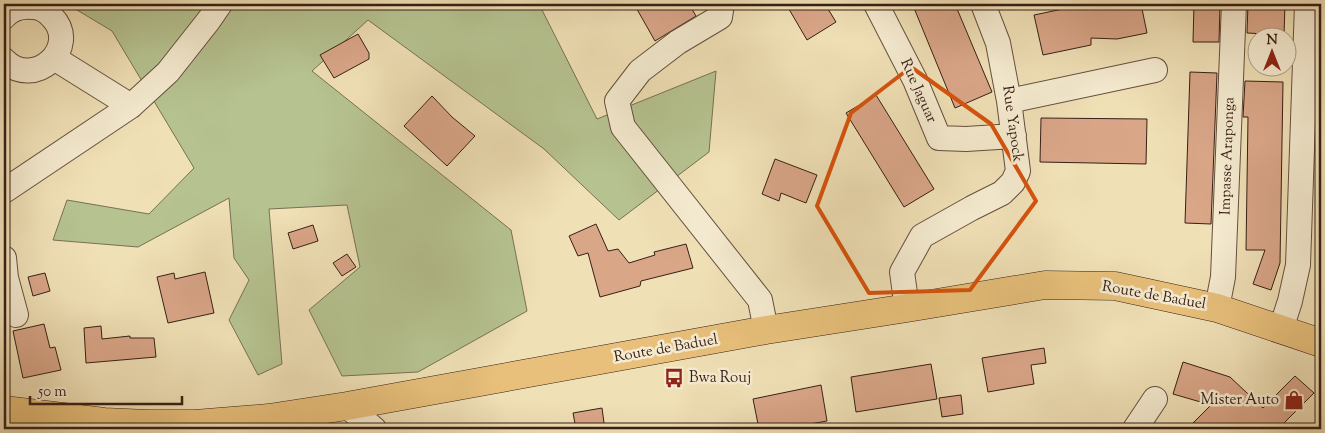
<svg xmlns="http://www.w3.org/2000/svg" width="1325" height="433" font-family="'Sorts Mill Goudy',serif">
	<style>
		.green { fill: #b6c391; stroke: #767154 }
		.building { fill: #d9a688; stroke: #371f16 }
		.lines { fill: none; stroke-linecap: round; stroke-linejoin: round }
		.minor-casing { stroke: #654f3e; stroke-width: 26 }
		.major-casing { stroke: #371f16; stroke-width: 29 }
		.minor { stroke: #f5ebd0; stroke-width: 24 }
		.major { stroke: #e8c07b; stroke-width: 28 }
		.marked { fill: none; stroke: #d6530d; stroke-width: 4; stroke-linejoin: round }
		.labels { text-anchor: middle; dominant-baseline: central; stroke-width: 5; stroke-linejoin: round; paint-order: stroke }
		.street-label { font-size: 15px; fill: #371f16; stroke: #f5ebd0 }
		.poi-label { font-size: 15px; fill: #371f16; stroke: #f5ebd0; text-anchor: start }
	</style>
	<rect width="100%" height="100%" fill="#f0e0b6"/>
	<filter id="stains"><feTurbulence type="fractalNoise" baseFrequency=".004" numOctaves="4"/><feColorMatrix values="0 0 0 0 .2 0 0 0 0 .09 0 0 0 0 .02 0 0 0 .5 -.17"/></filter>
	<radialGradient id="worn" r=".72"><stop offset=".6" stop-color="#630" stop-opacity="0"/><stop offset="1" stop-color="#630" stop-opacity=".3"/></radialGradient>
	<path class="green" d="M 67,4 L 539,4 L 597,119 L 716,71 L 709,152 L 619,220 L 544,149 L 368,20 L 312,71 L 511,230 L 527,311 L 418,372 L 342,376 L 309,310 L 360,267 L 347,205 L 269,209 L 282,364 L 258,375 L 229,320 L 249,280 L 234,258 L 229,198 L 138,247 L 53,240 L 67,200 L 149,214 L 194,168 L 112,31 Z"/>
	<path class="building" d="M 634,4 L 689,4 L 696,16 L 655,41 Z
		M 786,4 L 825,4 L 836,22 L 807,40 Z
		M 924,4 L 955,4 L 992,92 L 955,108 L 914,8 Z
		M 1087,4 L 1141,4 L 1147,33 L 1117,39 L 1091,38 L 1091,45 L 1043,55 L 1034,15 Z
		M 1194,4 L 1220,4 L 1219,42 L 1193,42 Z
		M 1248,4 L 1285,4 L 1284,35 L 1247,33 Z
		M 358,34 L 369,53 L 369,59 L 334,78 L 320,55 Z
		M 1190,72 L 1217,73 L 1211,224 L 1185,223 Z
		M 1245,81 L 1283,82 L 1280,263 L 1271,290 L 1253,284 L 1265,250 L 1246,250 L 1248,117 L 1243,117 Z
		M 876,95 L 934,189 L 904,207 L 846,113 Z
		M 432,96 L 452,117 L 475,136 L 447,166 L 404,126 Z
		M 1041,118 L 1147,119 L 1146,164 L 1040,162 Z
		M 775,159 L 817,175 L 806,203 L 781,193 L 779,201 L 762,194 Z
		M 596,224 L 608,251 L 618,249 L 629,263 L 655,255 L 654,252 L 686,244 L 693,268 L 641,281 L 640,286 L 600,297 L 588,253 L 578,256 L 569,236 Z
		M 313,225 L 318,241 L 293,249 L 288,233 Z
		M 347,254 L 356,267 L 342,276 L 333,263 Z
		M 205,272 L 214,313 L 168,323 L 157,277 L 174,273 L 175,279 Z
		M 45,273 L 50,291 L 33,296 L 28,277 Z
		M 44,324 L 50,348 L 55,347 L 61,370 L 23,378 L 13,331 Z
		M 101,326 L 102,339 L 130,336 L 130,338 L 154,338 L 156,357 L 86,363 L 84,328 Z
		M 1044,348 L 1046,363 L 1031,365 L 1034,384 L 988,392 L 982,358 Z
		M 1183,362 L 1230,377 L 1263,408 L 1295,376 L 1314,393 L 1278,429 L 1187,429 L 1211,405 L 1173,394 Z
		M 931,364 L 937,399 L 856,412 L 851,377 Z
		M 821,385 L 827,421 L 810,424 L 811,429 L 759,429 L 753,399 Z
		M 961,395 L 963,414 L 942,417 L 939,398 Z
		M 602,408 L 604,423 L 599,429 L 576,429 L 573,413 Z"/>
	<g class="lines">
		<defs>
			<path id="minor" d="M 722,4 L 720,17 L 678,42 L 640,71 L 617,101 L 623,127 L 760,300 L 766,330
				M 876,4 L 915,80 L 939,138 L 966,139 L 1014,136
				M 4,17 C 11,9 21,6 32,7 C 40,7 47,11 52,17 C 81,47 34,91 4,60
				M 54,58 L 131,106
				M 1009,101 L 1155,70
				M 4,191 L 131,106 L 168,72 L 209,20 L 220,4
				M 4,258 L 6,278 L 16,315
				M 907,308 L 902,272 L 922,236 L 972,208 L 1002,193 L 1013,182 L 1018,171 L 1009,101 L 998,43 L 983,4
				M 1217,308 L 1223,277 L 1234,4
				M 1281,329 L 1290,301 L 1298,265 L 1307,4
				M 347,406 L 374,429
				M 1135,429 L 1155,399"/>
			<path id="major" d="M 4,410 L 104,422 L 148,424 L 195,424 L 269,418 L 347,406 L 766,330 L 907,308 L 1045,285 L 1115,286 L 1217,308 L 1321,343"/>
		</defs>
		<use href="#minor" class="minor-casing"/>
		<use href="#major" class="major-casing"/>
		<use href="#minor" class="minor"/>
		<use href="#major" class="major"/>
	</g>
	<path class="marked" d="M 911,67 L 991,124 L 1036,201 L 970,290 L 869,293 L 817,206 L 851,113 Z"/>
	<defs>
		<symbol id="bus-bare" viewBox="-9 -9 18 18"><path d="M-5-6H5V4H4V6H2V4H-2V6H-4V4H-5ZM-3.5-4V0h7V-4ZM-3.5 1.2v1.5H-2V1.2ZM2 1.2v1.5H3.5V1.2Z" fill="#8f2418" stroke="#f5ebd0" stroke-width="2.5" paint-order="stroke"/></symbol>
		<symbol id="shop-bare" viewBox="-9 -9 18 18"><path d="M-5-2.5h2.3a2.7 3.5 0 0 1 5.4 0H5L5.5 6h-11ZM-1.5-2.5h3a1.5 2.3 0 0 0-3 0Z" fill="#8f2418" stroke="#f5ebd0" stroke-width="2.5" paint-order="stroke"/></symbol>
	</defs>
	<g fill-rule="evenodd">
		<use href="#bus-bare" x="660" y="364" width="28" height="28"/>
		<use href="#shop-bare" x="1280" y="386" width="28" height="28"/>
	</g>
	<g class="labels">
		<g class="street-label">
			<text transform="translate(918 91) rotate(66)">Rue Jaguar</text>
			<text transform="translate(1012 124) rotate(82)">Rue Yapock</text>
			<text transform="translate(1228 156) rotate(-88)">Impasse Araponga</text>
			<text transform="translate(1154 296) rotate(10)">Route de Baduel</text>
			<text transform="translate(666 349) rotate(-10)">Route de Baduel</text>
		</g>
		<g class="poi-label">
			<text x="689" y="378">Bwa Rouj</text>
			<text x="1279" y="400" text-anchor="end">Mister Auto</text>
		</g>
	</g>
	<rect width="1325" height="433" fill="none" stroke="#f0e0b6" stroke-width="20"/>
	<rect x="5" y="5" width="1315" height="423" fill="none" stroke="#371f16" stroke-width="2.5"/>
	<rect x="10" y="10" width="1305" height="413" fill="none" stroke="#371f16"/>
	<g transform="translate(1272 52)"><circle r="24" fill="#f5ebd0" stroke="#a99986"/>
	<path d="M0-4L9 19L0 12L-9 19Z" fill="#8f2418"/>
	<text y="-8" font-size="14" font-weight="bold" text-anchor="middle" fill="#371f16">N</text>
	</g>
	<path d="M30 396v8h152v-8" fill="none" stroke="#371f16" stroke-width="2.5"/>
	<text x="38" y="396" font-size="15" fill="#371f16" stroke="#f5ebd0" stroke-width="4" paint-order="stroke">50 m</text>
	<rect width="100%" height="100%" filter="url(#stains)"/>
	<rect width="100%" height="100%" fill="url(#worn)"/>
</svg>
